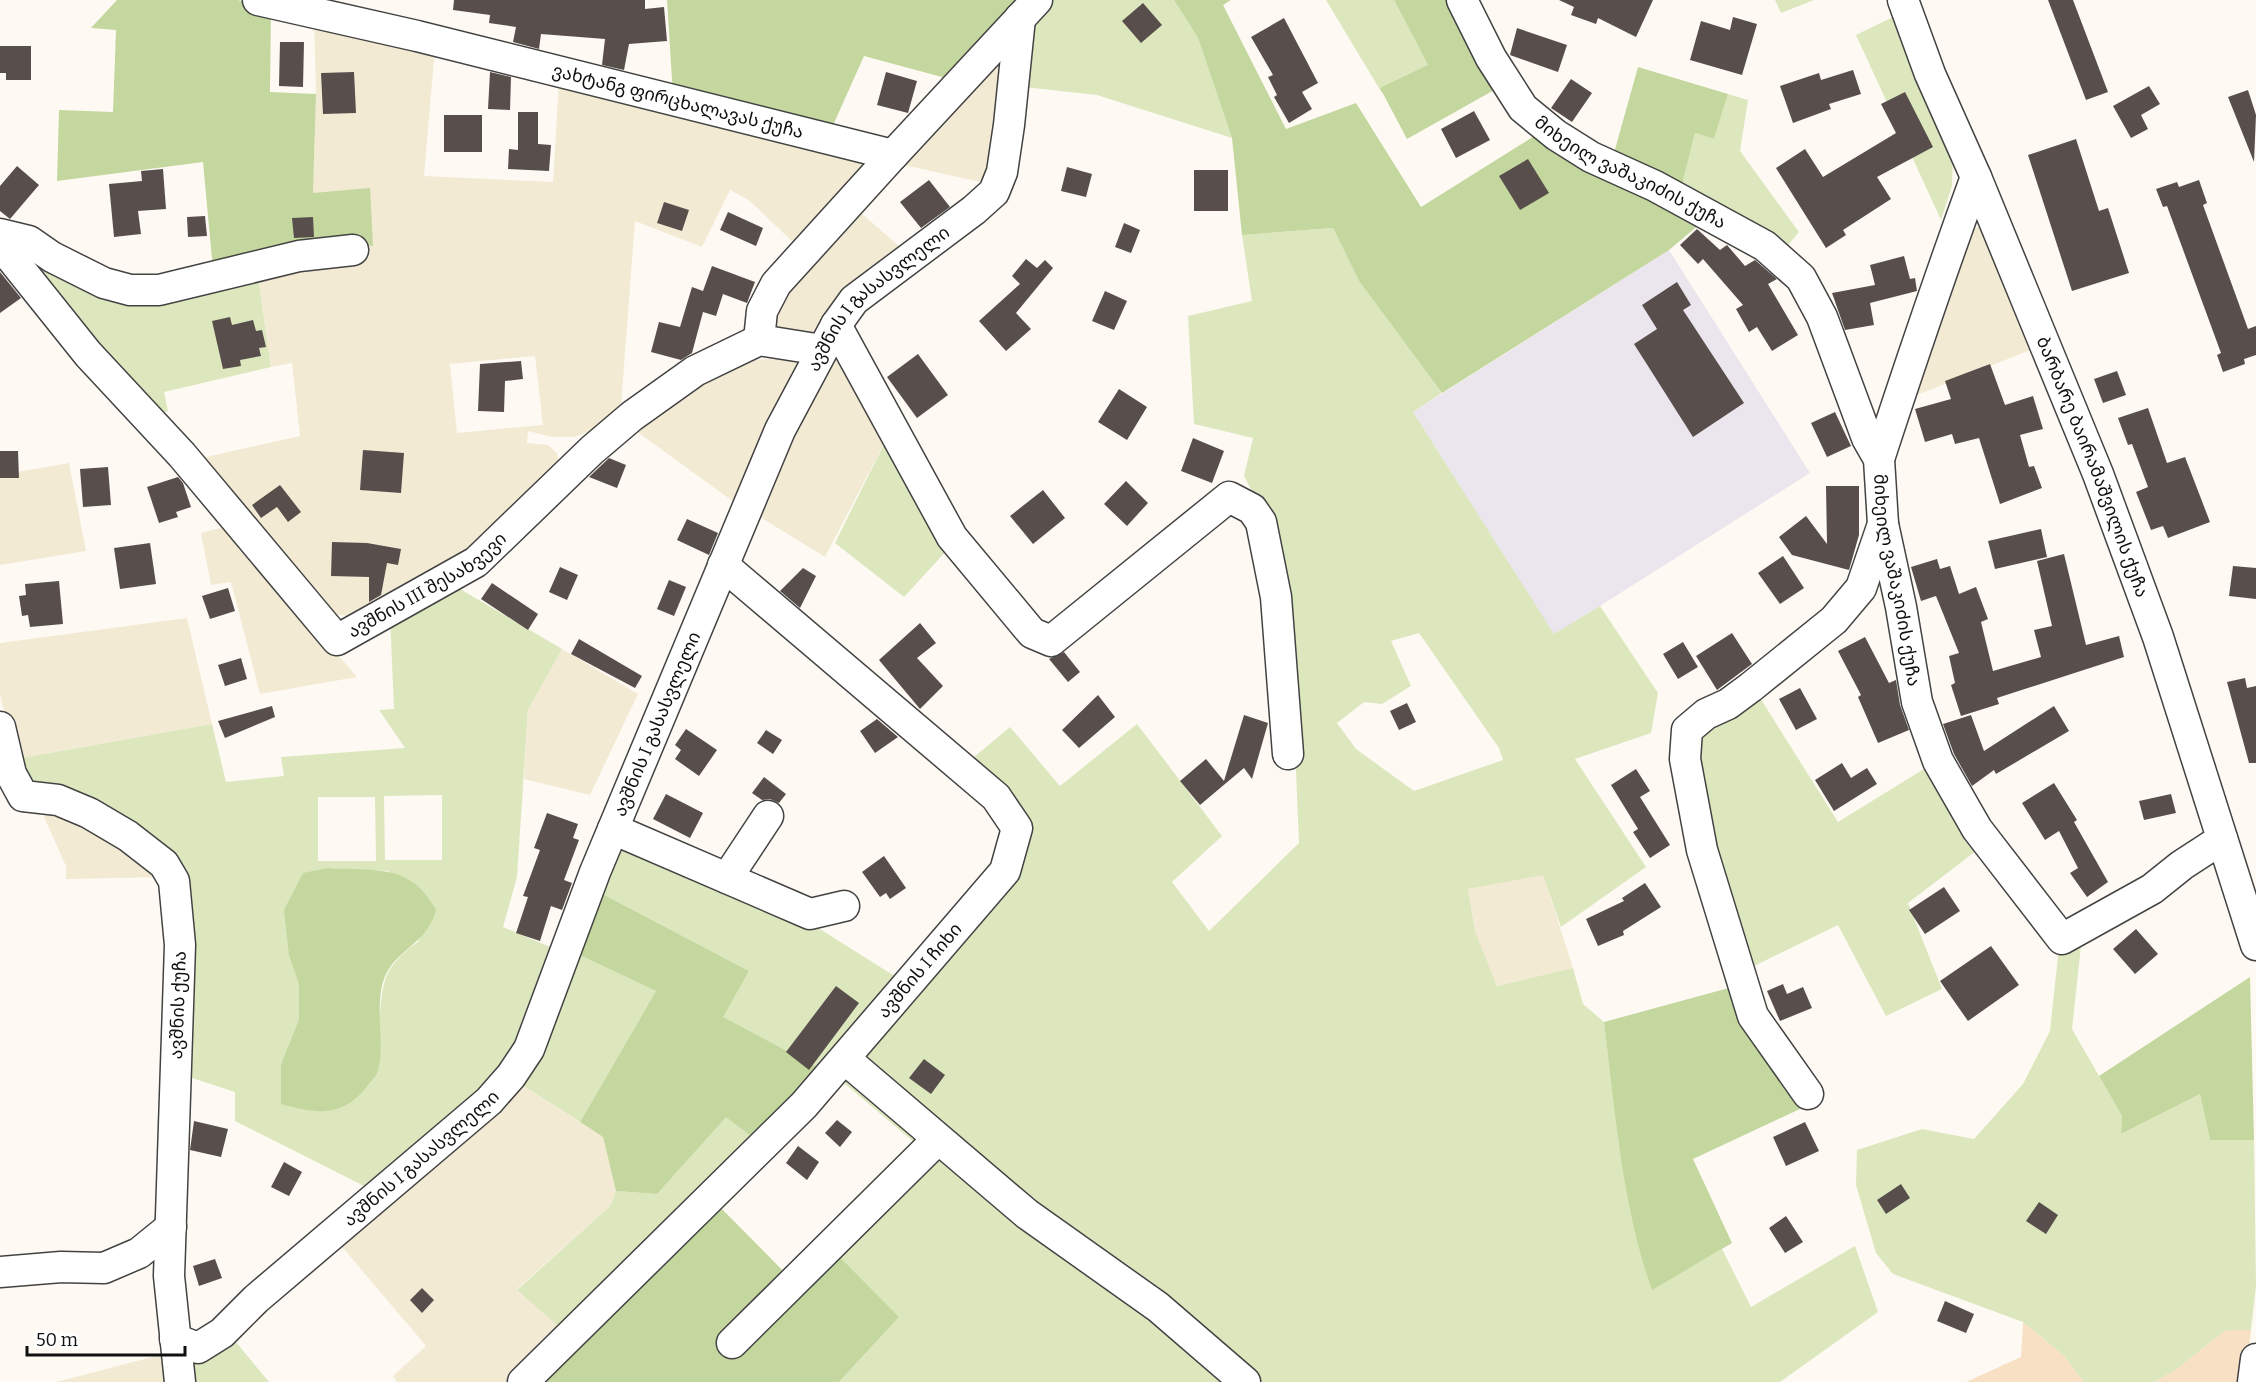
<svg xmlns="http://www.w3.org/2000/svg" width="2256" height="1382" font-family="Bitter,'Noto Sans Georgian',serif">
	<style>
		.industrial { fill: #ebe5ed }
		.farmland { fill: #f3ead4; fill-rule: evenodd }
		.green { fill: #dce7be; fill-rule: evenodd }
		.forest { fill: #c4d79e }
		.sand { fill: #f7e0c3 }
		.building { fill: #584f4d }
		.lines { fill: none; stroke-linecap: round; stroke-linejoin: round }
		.minor-casing { stroke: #434343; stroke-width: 33 }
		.minor { stroke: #fff; stroke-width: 30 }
		.labels { text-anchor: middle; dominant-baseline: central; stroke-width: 6; stroke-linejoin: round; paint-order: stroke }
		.street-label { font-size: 18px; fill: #101010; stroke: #fff }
	</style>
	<rect width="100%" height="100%" fill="#fefaf3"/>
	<path class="industrial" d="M 1669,250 L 1810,473 L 1554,635 L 1413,412 Z"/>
	<path class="farmland" d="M 314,19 L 435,47 L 424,176 L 553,182 L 559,81 L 881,161 L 799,248 L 750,201 L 730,190 L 702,247 L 635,221 L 620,419 L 575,437 L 552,437 L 528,431 L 527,443 L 548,445 L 557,453 L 561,471 L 482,548 L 367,611 L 348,616 L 329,613 L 193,460 L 300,436 L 292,363 L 271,367 L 257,271 L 355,244 L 373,246 L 313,193 L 316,94 ZM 535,356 L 543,425 L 457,433 L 450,364 Z
		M 1012,40 L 989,184 L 895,163 Z
		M 853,206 L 907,253 L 818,335 L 776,334 L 772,321 L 773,306 Z
		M 1987,226 L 2040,346 L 1912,397 L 1966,229 Z
		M 830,352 L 843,352 L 887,438 L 825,557 L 752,512 Z
		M 810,358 L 741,507 L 629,426 L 739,360 Z
		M 69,463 L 86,551 L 0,565 L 0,475 Z
		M 228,526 L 357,677 L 260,694 L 231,582 L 211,585 L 201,533 Z
		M 187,618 L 212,724 L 16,759 L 0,694 L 0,643 Z
		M 562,649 L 638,694 L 590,795 L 524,779 L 528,710 Z
		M 50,811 L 62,811 L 166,877 L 66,879 L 66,866 L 44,817 Z
		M 1543,874 L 1573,968 L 1497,986 L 1475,931 L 1468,889 Z
		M 516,1081 L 603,1137 L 616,1191 L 610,1206 L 517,1289 L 563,1330 L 509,1382 L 397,1382 L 393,1376 L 426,1346 L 338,1242 Z
		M 168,1353 L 173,1382 L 56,1382 Z"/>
	<path class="green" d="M 1045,0 L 1174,0 L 1198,38 L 1232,138 L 1097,95 L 1024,87 L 1032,16 Z
		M 1326,0 L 1394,0 L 1428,65 L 1382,93 Z
		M 1775,0 L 1814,0 L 1781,13 Z
		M 1897,15 L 1953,154 L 1952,186 L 1941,220 L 1856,35 Z
		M 1728,94 L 1748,100 L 1740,151 L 1799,232 L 1784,250 L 1681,189 L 1695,133 L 1714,139 Z
		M 1333,228 L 1359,281 L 1442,393 L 1413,412 L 1554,634 L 1600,606 L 1658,693 L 1651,733 L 1575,759 L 1646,867 L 1561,927 L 1543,875 L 1468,889 L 1475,931 L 1497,986 L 1573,968 L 1583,1004 L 1604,1022 L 1619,1145 L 1652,1289 L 1722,1249 L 1751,1307 L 1855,1246 L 1878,1312 L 1780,1382 L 839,1382 L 899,1317 L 834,1251 L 928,1154 L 838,1078 L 1025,826 L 967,763 L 1010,727 L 1060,786 L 1137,724 L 1222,836 L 1172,882 L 1209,931 L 1299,843 L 1293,701 L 1262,511 L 1244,476 L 1253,438 L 1194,424 L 1188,316 L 1252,301 L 1242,235 ZM 1419,633 L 1499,748 L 1503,760 L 1414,791 L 1356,749 L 1337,723 L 1364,702 L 1382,704 L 1411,686 L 1391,641 Z
		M 8,243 L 101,288 L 257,271 L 271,367 L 164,392 L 168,411 L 154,417 Z
		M 887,438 L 949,548 L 904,597 L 835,543 Z
		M 455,586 L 562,649 L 528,710 L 517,877 L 503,927 L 555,949 L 510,1065 L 374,1191 L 235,1121 L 235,1092 L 186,1076 L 185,888 L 29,784 L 16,759 L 212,724 L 226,782 L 284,776 L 281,757 L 405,748 L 379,710 L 394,709 L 390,617 ZM 442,795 L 442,860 L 385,860 L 384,796 ZM 318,797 L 375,797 L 376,861 L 318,861 ZM 328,868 L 388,871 L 419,941 C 382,968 383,980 379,1024 L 281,1064 L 299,1019 L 299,984 Z
		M 1757,693 L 1838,822 L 1932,764 L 1976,851 L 1908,903 L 1942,989 L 1886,1016 L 1838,925 L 1748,969 L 1700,814 L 1699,729 Z
		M 613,844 L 807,921 L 901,980 L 823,1070 L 722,1017 L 749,971 L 595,890 Z
		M 2081,946 L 2072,1029 L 2122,1116 L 2121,1134 L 2200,1094 L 2210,1140 L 2254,1140 L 2256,1286 L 2251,1330 L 2226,1330 L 2177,1369 L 2155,1382 L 2084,1382 L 2063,1355 L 2023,1322 L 1893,1274 L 1876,1253 L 1856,1185 L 1857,1150 L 1922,1129 L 1974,1139 L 2023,1084 L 2050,1031 L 2058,956 Z
		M 571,951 L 656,991 L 580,1122 L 516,1081 Z
		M 726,1116 L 756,1140 L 563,1330 L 517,1290 L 610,1206 L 616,1191 L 657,1194 Z
		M 230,1335 L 269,1382 L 187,1382 L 182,1349 Z"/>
	<path class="forest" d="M 117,0 L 238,0 L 271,10 L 270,92 L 316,94 L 313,193 L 370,188 L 373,246 L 355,244 L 213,270 L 203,162 L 57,181 L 59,110 L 113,112 L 116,30 L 91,28 Z
		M 667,0 L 1026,0 L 953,80 L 864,56 L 830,132 L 673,95 Z
		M 1174,0 L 1231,0 L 1223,5 L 1286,129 L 1356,103 L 1421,207 L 1539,133 L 1701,223 L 1669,250 L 1442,393 L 1359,281 L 1333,228 L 1242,235 L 1232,138 L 1198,38 Z
		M 1394,0 L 1452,0 L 1496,89 L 1407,139 L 1380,88 L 1428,65 Z
		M 1638,67 L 1728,94 L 1714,139 L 1695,133 L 1681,189 L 1612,160 Z
		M 328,868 C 375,871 411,863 436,910 C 426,947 393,949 383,982 C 375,1008 385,1046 378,1070 C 377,1075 371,1081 368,1085 C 343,1118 317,1114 281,1104 L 281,1064 L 299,1019 L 299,984 L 289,955 L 284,910 L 303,873 Z
		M 595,890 L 749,971 L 723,1017 L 823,1070 L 756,1140 L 726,1117 L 657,1194 L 616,1191 L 603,1137 L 580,1122 L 656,991 L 571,951 Z
		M 2250,977 L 2254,1140 L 2210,1140 L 2200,1094 L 2121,1134 L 2122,1116 L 2099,1076 Z
		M 1736,986 L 1749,1022 L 1802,1108 L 1693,1159 L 1732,1243 L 1652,1290 C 1622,1205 1615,1111 1604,1022 Z
		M 715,1202 L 799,1287 L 834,1251 L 899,1317 L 839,1382 L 534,1382 Z"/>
	<path class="sand" d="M 2023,1322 L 2063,1355 L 2084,1382 L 1966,1382 L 2021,1357 Z
		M 2226,1330 L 2251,1330 L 2245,1382 L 2155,1382 L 2177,1369 Z"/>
	<path class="building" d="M 454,0 L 645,0 L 645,9 L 664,7 L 667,41 L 629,44 L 624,70 L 602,65 L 605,39 L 541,34 L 539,49 L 513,42 L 516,27 L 489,23 L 490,15 L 453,10 Z
		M 1559,0 L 1653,0 L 1636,37 L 1598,18 L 1596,24 L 1571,15 L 1574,7 Z
		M 2048,0 L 2073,0 L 2108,92 L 2086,100 Z
		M 1143,3 L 1162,25 L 1141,43 L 1122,21 Z
		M 1733,17 L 1757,24 L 1742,75 L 1690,60 L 1701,21 L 1730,30 Z
		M 1284,18 L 1318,83 L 1302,92 L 1312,109 L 1289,123 L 1274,97 L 1277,95 L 1268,77 L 1273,75 L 1251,37 Z
		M 1517,28 L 1567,45 L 1558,72 L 1510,55 Z
		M 280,42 L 304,42 L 303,87 L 279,86 Z
		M 0,46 L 31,46 L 31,80 L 6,80 L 6,73 L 0,73 Z
		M 1853,70 L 1861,94 L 1829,104 L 1831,109 L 1793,123 L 1780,86 L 1819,73 L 1821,80 Z
		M 354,72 L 356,113 L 323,114 L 321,73 Z
		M 490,72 L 511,77 L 510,110 L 488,109 Z
		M 886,72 L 917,81 L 908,113 L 877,105 Z
		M 1571,79 L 1592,93 L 1572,122 L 1551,108 Z
		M 2149,86 L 2160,104 L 2141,115 L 2148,129 L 2131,138 L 2113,106 Z
		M 2248,90 L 2256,115 L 2254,162 L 2228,97 Z
		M 1905,92 L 1933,147 L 1877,177 L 1891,199 L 1843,230 L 1846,235 L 1826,248 L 1776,168 L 1805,149 L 1823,177 L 1896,133 L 1881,104 Z
		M 1474,111 L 1490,140 L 1456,158 L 1441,129 Z
		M 518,112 L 538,112 L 538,144 L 551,145 L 549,171 L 508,169 L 509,149 L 518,150 Z
		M 444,115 L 482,115 L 482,152 L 444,152 Z
		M 2076,139 L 2099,211 L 2108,208 L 2129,273 L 2072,291 L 2028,155 Z
		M 1528,159 L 1549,193 L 1520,210 L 1499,176 Z
		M 17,166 L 39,185 L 10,219 L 0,211 L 0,186 Z
		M 1067,167 L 1092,174 L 1086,197 L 1061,191 Z
		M 163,169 L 166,209 L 138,211 L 141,234 L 114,237 L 109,184 L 142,181 L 141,171 Z
		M 1194,170 L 1228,170 L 1228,211 L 1194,211 Z
		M 929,180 L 950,207 L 921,228 L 900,202 Z
		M 2199,180 L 2207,203 L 2203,205 L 2248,329 L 2256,326 L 2256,355 L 2244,359 L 2245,364 L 2223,372 L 2217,355 L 2221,353 L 2167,206 L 2163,207 L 2156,189 L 2177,182 L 2179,187 Z
		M 664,202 L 689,210 L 682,231 L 657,223 Z
		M 728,212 L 763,228 L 756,246 L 720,230 Z
		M 205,216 L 207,236 L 188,237 L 187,217 Z
		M 313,217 L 314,237 L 294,238 L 292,218 Z
		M 1124,223 L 1140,230 L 1131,253 L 1115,247 Z
		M 1697,229 L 1720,250 L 1727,245 L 1745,266 L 1755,260 L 1777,279 L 1768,284 L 1798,335 L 1772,351 L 1757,327 L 1749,332 L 1736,309 L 1743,305 L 1703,259 L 1698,264 L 1680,245 Z
		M 1904,256 L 1910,279 L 1915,278 L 1917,291 L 1870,303 L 1874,325 L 1845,330 L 1832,293 L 1875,285 L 1870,265 Z
		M 1026,259 L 1037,268 L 1045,260 L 1053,268 L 1016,313 L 1031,329 L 1006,351 L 979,321 L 1020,284 L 1012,276 Z
		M 712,266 L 755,282 L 747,303 L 723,294 L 716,316 L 703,312 L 692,353 L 681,360 L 651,352 L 659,322 L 680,327 L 692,287 L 703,291 Z
		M 0,272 L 21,298 L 0,313 Z
		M 1677,282 L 1691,305 L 1683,310 L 1744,403 L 1693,437 L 1634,344 L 1657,329 L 1642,305 Z
		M 1105,291 L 1127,301 L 1114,330 L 1092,321 Z
		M 230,317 L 232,325 L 253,320 L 256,331 L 262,330 L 266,347 L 259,348 L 261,356 L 240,360 L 241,366 L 223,369 L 212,321 Z
		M 918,354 L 948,395 L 917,418 L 887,377 Z
		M 521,361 L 523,379 L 505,381 L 504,412 L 478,411 L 480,364 Z
		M 1990,364 L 2005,405 L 2033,396 L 2043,429 L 2020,435 L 2029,467 L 2034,466 L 2042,488 L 2000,504 L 1979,438 L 1955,444 L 1952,434 L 1925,442 L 1915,409 L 1951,399 L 1945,381 Z
		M 2117,371 L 2126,395 L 2103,403 L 2094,379 Z
		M 1119,389 L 1147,407 L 1127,440 L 1098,422 Z
		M 2148,408 L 2167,463 L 2185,457 L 2210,522 L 2168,538 L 2163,526 L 2151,530 L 2136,492 L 2148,487 L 2132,444 L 2128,445 L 2118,418 Z
		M 1835,412 L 1851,446 L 1827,457 L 1811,423 Z
		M 1193,438 L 1224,451 L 1212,483 L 1181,471 Z
		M 363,450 L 404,453 L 401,493 L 360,490 Z
		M 0,451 L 18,451 L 19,478 L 0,478 Z
		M 609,458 L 626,465 L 617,488 L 589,477 Z
		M 108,467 L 111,505 L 83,507 L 80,469 Z
		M 178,477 L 183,483 L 191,507 L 176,512 L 178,517 L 159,523 L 147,487 Z
		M 1126,481 L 1148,503 L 1127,526 L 1104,504 Z
		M 280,485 L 301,512 L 288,522 L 277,507 L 261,518 L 252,505 Z
		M 1826,486 L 1859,486 L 1859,535 L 1849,570 L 1792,555 L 1779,537 L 1806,516 L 1827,544 Z
		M 1043,490 L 1065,518 L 1033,544 L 1010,516 Z
		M 687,519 L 718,533 L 709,555 L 677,540 Z
		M 2041,529 L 2047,557 L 1995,569 L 1988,541 Z
		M 332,542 L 367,543 L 401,549 L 398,565 L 387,563 L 381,595 L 369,602 L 369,577 L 331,576 Z
		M 150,543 L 156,584 L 120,589 L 114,548 Z
		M 2064,554 L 2086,645 L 2119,636 L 2124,657 L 1997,698 L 1999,704 L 1961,716 L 1951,685 L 1955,683 L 1949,656 L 1959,653 L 1936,596 L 1921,601 L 1911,567 L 1937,559 L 1940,569 L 1950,566 L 1959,594 L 1976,587 L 1988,619 L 1981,622 L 1993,671 L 2041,657 L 2034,630 L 2052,626 L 2037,561 Z
		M 1783,556 L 1804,588 L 1780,604 L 1758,573 Z
		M 2233,566 L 2256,568 L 2256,599 L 2229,596 Z
		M 560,567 L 578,575 L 567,600 L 549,592 Z
		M 803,568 L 816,576 L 800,608 L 780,591 Z
		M 669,580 L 686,587 L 674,616 L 657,609 Z
		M 59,581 L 63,624 L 30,627 L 28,615 L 22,616 L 19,596 L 26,595 L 25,584 Z
		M 492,583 L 538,614 L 528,630 L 481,599 Z
		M 228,588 L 235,611 L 210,619 L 202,596 Z
		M 920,623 L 936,643 L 917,658 L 943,686 L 920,709 L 879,660 Z
		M 1732,633 L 1752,664 L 1717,690 L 1696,656 Z
		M 1865,637 L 1889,683 L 1896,680 L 1900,705 L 1909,730 L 1878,743 L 1858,697 L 1861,695 L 1838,651 Z
		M 579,639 L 642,676 L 635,688 L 571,654 Z
		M 1683,642 L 1698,667 L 1678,679 L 1663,654 Z
		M 1064,652 L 1080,672 L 1068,682 L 1049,659 Z
		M 241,658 L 247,679 L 225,686 L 218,665 Z
		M 2245,678 L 2247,688 L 2256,686 L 2256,763 L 2249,763 L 2227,682 Z
		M 1800,688 L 1817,719 L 1796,730 L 1779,699 Z
		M 1098,695 L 1115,717 L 1079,748 L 1062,730 Z
		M 1407,703 L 1416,722 L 1399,730 L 1390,711 Z
		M 272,706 L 275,717 L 225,738 L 218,721 Z
		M 2054,706 L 2069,731 L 1996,774 L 1994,770 L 1972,786 L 1954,754 L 1943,724 L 1971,715 L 1984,751 Z
		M 1244,715 L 1268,723 L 1252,779 L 1244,768 L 1200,805 L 1180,781 L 1206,759 L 1224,781 Z
		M 877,719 L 898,737 L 875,753 L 860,731 Z
		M 686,729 L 717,750 L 699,776 L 675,759 L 681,750 L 675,745 Z
		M 766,730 L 782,740 L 773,754 L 757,743 Z
		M 1842,763 L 1851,778 L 1867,768 L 1877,784 L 1834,811 L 1815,780 Z
		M 1636,769 L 1650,791 L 1640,797 L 1670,845 L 1650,858 L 1633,832 L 1638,829 L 1611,785 Z
		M 764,777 L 786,794 L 779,803 L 770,799 L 762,800 L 752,793 Z
		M 2054,783 L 2077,820 L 2074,822 L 2108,882 L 2087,897 L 2070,873 L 2078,868 L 2059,831 L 2045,840 L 2022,803 Z
		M 666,794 L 703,813 L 690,838 L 653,819 Z
		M 2171,794 L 2176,813 L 2144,820 L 2139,801 Z
		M 547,813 L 578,824 L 573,838 L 579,840 L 564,880 L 572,883 L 562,910 L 551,906 L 540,941 L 516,933 L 528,897 L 523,896 L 540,850 L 534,848 Z
		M 884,856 L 906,888 L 890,899 L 886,893 L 880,897 L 862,872 Z
		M 1645,883 L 1661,907 L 1623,931 L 1624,935 L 1598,946 L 1586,919 L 1624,901 L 1622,898 Z
		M 1944,887 L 1960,911 L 1925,934 L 1909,910 Z
		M 2136,929 L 2158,954 L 2135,974 L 2113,949 Z
		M 1991,946 L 2019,985 L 1968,1021 L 1940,981 Z
		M 1783,984 L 1787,994 L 1803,987 L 1812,1008 L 1780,1021 L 1767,991 Z
		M 836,986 L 859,1003 L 809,1070 L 786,1052 Z
		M 924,1059 L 945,1075 L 931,1094 L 909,1078 Z
		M 837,1120 L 852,1132 L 840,1147 L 825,1133 Z
		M 194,1121 L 228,1129 L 221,1157 L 190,1150 Z
		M 1805,1122 L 1819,1151 L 1786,1166 L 1773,1137 Z
		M 798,1146 L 819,1162 L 807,1180 L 786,1163 Z
		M 284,1162 L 302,1172 L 289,1196 L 271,1187 Z
		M 1901,1184 L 1910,1198 L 1886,1214 L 1877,1200 Z
		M 2039,1202 L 2058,1215 L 2046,1234 L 2026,1221 Z
		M 1786,1216 L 1803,1242 L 1785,1253 L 1769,1228 Z
		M 215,1259 L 222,1278 L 199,1286 L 193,1266 Z
		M 422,1288 L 434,1300 L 422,1313 L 410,1300 Z
		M 1945,1301 L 1974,1314 L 1966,1333 L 1937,1321 Z"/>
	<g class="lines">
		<defs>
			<g id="minor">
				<path id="s1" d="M 258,0 L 417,36 L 893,155 L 1037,0"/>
				<path id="s2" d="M 1462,0 L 1491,58 L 1523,108 L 1556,135 L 1591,157 L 1655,186 L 1765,246 L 1801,278 L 1822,317 L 1867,438 L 1879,459 L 1883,524 L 1901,607 L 1917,702 L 1938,761 L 1977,829 L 2062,939 L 2152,889 L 2182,865 L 2222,839"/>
				<path id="s3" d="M 1903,0 L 1930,74 L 1976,177 L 2098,474 L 2158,637 L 2256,945"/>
				<path d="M 0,234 L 29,241 L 52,257 L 104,283 L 130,290 L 159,290 L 299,256 L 353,250"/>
				<path id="s4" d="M 0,244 L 88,354 L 182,455 L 337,640 L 476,562 L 592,450 L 632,416 L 695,371 L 759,340 L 822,350"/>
				<path d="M 836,325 L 952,537 L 1032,633 L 1051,641 L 1229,497 L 1252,509 L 1261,522 L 1276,597 L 1288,754"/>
				<path d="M 759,340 L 762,311 L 776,284 L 893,155"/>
				<path d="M 1879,459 C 1910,364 1942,270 1976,177"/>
				<path d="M 0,727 L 11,774 L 23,796 L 58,800 L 89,813 L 128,836 L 164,864 L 174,881 L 180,945 L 169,1276 L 180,1382"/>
				<path d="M 613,829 L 810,914 L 844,906"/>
				<path d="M 727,878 L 768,816"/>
				<path d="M 845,1059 L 1027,1214 L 1158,1307 L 1245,1382"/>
				<path d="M 1808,1094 L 1753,1016 L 1702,850 L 1685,759 L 1687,730 L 1706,714 L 1728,704 L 1751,687 L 1834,620 L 1861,588 L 1883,524"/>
				<path d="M 0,1272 L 61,1267 L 104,1268 L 139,1253 L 171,1227"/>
				<path id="s5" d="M 175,1339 L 198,1348 L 222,1333 L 256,1299 L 489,1101 L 511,1076 L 529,1049 L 595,872 L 780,430 L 836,325 L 854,300 L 974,210 L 994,192 L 1002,172 L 1009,125 L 1020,18"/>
				<path d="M 732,1343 L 937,1140"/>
				<path id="s6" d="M 523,1382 L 804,1105 L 1005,871 L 1017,828 L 996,797 L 723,565"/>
				<path d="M 2253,1382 L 2256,1359"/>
			</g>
		</defs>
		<use href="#minor" class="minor-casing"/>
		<use href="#minor" class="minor"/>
	</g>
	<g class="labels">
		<g class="street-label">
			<text stroke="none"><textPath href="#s1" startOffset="432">ვახტანგ ფირცხალავას ქუჩა</textPath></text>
			<text stroke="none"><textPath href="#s2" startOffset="250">მიხეილ ვაშაკიძის ქუჩა</textPath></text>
			<text stroke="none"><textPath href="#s5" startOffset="1308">ავშნის I გასასვლელი</textPath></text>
			<text stroke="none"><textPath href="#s3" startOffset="504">ბარბარე ბაირამაშვილის ქუჩა</textPath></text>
			<text stroke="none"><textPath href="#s2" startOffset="772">მიხეილ ვაშაკიძის ქუჩა</textPath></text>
			<text stroke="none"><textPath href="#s4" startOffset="626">ავშნის III შესახვევი</textPath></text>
			<text stroke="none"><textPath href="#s5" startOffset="822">ავშნის I გასასვლელი</textPath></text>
			<text stroke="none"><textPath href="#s6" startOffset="572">ავშნის I ჩიხი</textPath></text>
			<text transform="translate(178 1005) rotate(-88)">ავშნის ქუჩა</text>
			<text stroke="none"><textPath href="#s5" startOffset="318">ავშნის I გასასვლელი</textPath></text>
		</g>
	</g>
	<path d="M27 1346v9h158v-9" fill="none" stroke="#101010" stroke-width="3"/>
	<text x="36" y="1346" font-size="18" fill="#101010" stroke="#ffffff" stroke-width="4.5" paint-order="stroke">50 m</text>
</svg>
